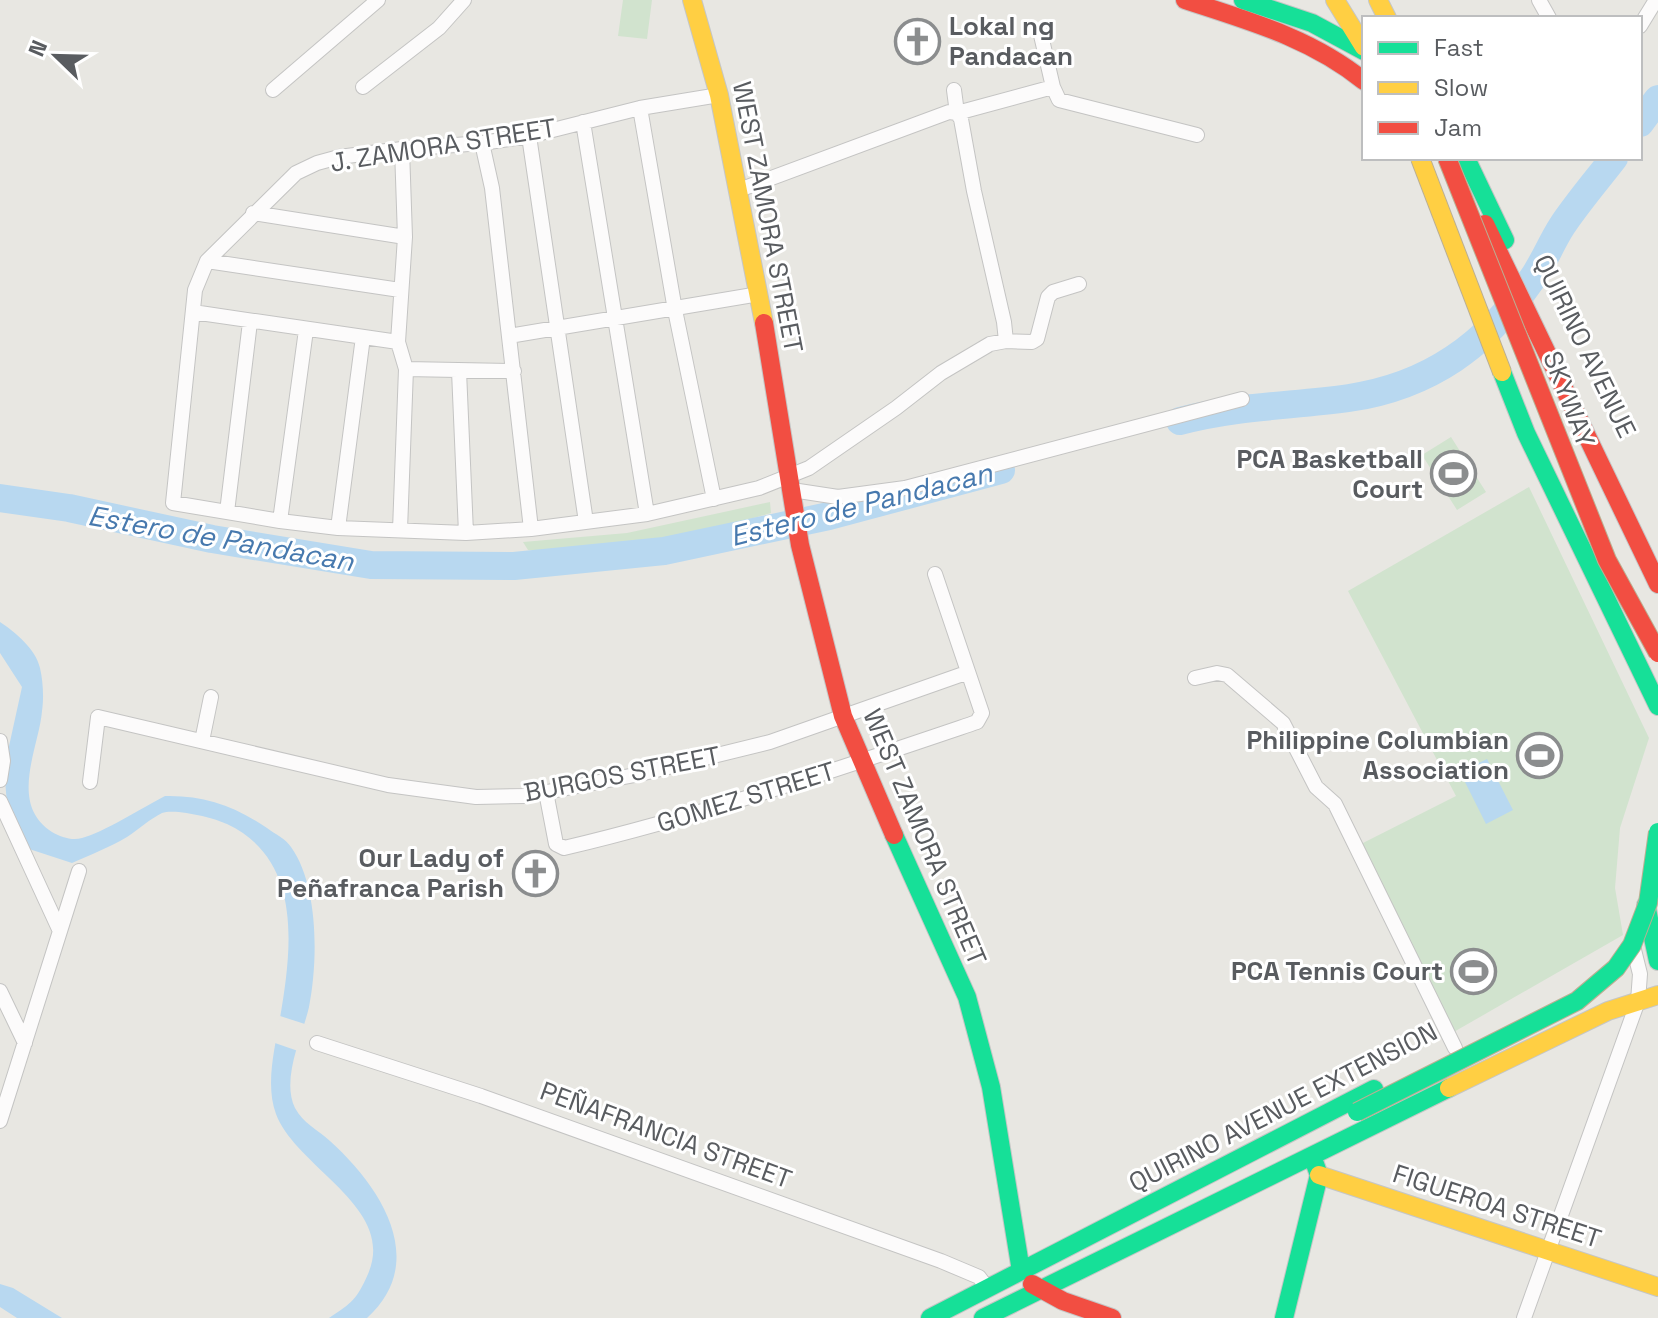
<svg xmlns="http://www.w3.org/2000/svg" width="1658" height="1318" font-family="'Space Grotesk',sans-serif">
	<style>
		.green { fill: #d1e3ce }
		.water { fill: #b8d8f0 }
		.pier { fill: #e8e7e2 }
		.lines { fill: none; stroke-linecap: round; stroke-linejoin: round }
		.river { stroke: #b8d8f0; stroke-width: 28 }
		.street-casing { stroke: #c4c4c3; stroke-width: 16 }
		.fast-casing { stroke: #c5c6c5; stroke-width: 20 }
		.slow-casing { stroke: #c5c6c5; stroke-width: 20 }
		.jam-casing { stroke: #c5c6c5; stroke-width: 20 }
		.street { stroke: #fcfbfb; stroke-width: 14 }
		.fast { stroke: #16e098; stroke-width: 18 }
		.slow { stroke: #ffcf43; stroke-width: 18 }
		.jam { stroke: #f24e42; stroke-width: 18 }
		.fast-bridge-casing { stroke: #bbaf93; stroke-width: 20; stroke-linecap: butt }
		.slow-bridge-casing { stroke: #bbaf93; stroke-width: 20; stroke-linecap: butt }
		.jam-bridge-casing { stroke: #bbaf93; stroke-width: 20; stroke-linecap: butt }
		.fast-bridge { stroke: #16e098; stroke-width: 18 }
		.slow-bridge { stroke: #ffcf43; stroke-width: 18 }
		.jam-bridge { stroke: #f24e42; stroke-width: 18 }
		.labels { text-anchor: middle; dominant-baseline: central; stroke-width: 6; stroke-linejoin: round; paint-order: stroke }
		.poi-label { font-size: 26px; font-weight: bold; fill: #595c60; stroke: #fff; text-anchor: end }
		.street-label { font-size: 26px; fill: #595c60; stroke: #fff }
		.water-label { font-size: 28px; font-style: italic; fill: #4779ae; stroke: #fff }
	</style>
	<rect width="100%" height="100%" fill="#e8e7e2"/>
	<path class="green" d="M 623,0 L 652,0 L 647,39 L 618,36 Z
		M 1451,437 L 1486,492 L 1457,510 L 1422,455 Z
		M 1529,487 L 1649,738 L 1620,828 L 1615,888 L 1623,935 L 1452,1033 L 1359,845 L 1456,796 L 1348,591 Z
		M 770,502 L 771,513 C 692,537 610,551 528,550 L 523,542 L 627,533 Z"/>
	<path class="water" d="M 0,622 C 15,632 36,649 40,668 C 43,681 44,698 42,711 C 39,748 8,804 52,832 C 61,837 72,841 82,838 C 102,833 144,807 165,796 C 203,795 235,806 267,828 C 275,834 286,839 291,847 C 319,886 318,962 309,1007 C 302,1037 281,1079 295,1108 C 303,1123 318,1130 330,1141 C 380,1186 430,1261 367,1318 L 329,1318 C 352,1303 357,1299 368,1274 C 397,1207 296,1168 276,1114 C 265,1084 275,1048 280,1018 C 292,948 303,860 227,824 C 215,818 175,808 162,813 C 150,819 139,829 127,837 C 110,847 90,855 72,863 L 23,847 L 8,815 L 4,769 L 22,687 L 0,653 Z
		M 1487,759 L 1513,810 L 1486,824 L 1460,772 Z
		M 0,1284 L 13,1288 L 62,1318 L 17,1318 L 0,1307 Z"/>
	<path class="pier" d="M 280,1016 L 308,1025 L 301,1052 L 272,1042 Z"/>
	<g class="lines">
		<path class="river" d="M 1640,123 L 1658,99
			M 1180,421 C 1235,406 1292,406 1349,398 C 1430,386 1486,345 1532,279 C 1544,262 1551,243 1562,226 C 1578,202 1597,180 1614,158
			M 0,498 L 69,508 L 212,539 L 371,565 L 514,566 L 664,551 L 829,516 L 1001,470"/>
		<defs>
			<path id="street" d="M 1539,0 L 1549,18
				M 1640,26 L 1656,0
				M 1040,31 L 1053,87 L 1059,100 L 1197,135
				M 363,87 L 439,28 L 464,0
				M 273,90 L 378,0
				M 954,90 L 957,113 L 961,119 L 974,191 L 1004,322 L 1006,341
				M 719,95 L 640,108 L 529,136 L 482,143 L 402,149 L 339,157 L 317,163 L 296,173 L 207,261 L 195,290 L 173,503 L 280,521 L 338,528 L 466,533 L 531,529 L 647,514 L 759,488 L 809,468 L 896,408 L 941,373 L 990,344 L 1006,341 L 1032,342 L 1037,339 L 1048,297 L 1053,292 L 1079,284
				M 640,108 L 675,310 L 714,499
				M 583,122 L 647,514
				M 529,136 L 586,522
				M 482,143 L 492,188 L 531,529
				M 739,190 L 949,112 L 957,113 L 1053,87
				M 253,213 L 405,237
				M 207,261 L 400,290
				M 193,312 L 398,342
				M 509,336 L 759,294
				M 406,369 L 514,371
				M 459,371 L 466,533
				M 792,490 L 838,497 L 905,488 L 1242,399
				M 227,512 L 250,322
				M 280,521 L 306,330
				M 338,528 L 363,337
				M 400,530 L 406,369 L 398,342 L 405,237 L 402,149
				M 1195,678 L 1217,673 L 1227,675 L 1283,723 L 1316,787 L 1335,804 L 1455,1048
				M 0,741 L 3,761 L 0,780
				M 202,741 L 211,697
				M 90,782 L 98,717 L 388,785 L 476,797 L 526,796 L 640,774 L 770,742 L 966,673
				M 546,792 L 556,844 L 564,848 C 704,815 841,768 977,722 L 982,713 L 935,574
				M 0,801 L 59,929
				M 0,991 L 25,1043
				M 317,1043 L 481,1096 L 941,1261 L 979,1277 L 988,1289
				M 0,1121 L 79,871
				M 1524,1318 L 1638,1001 L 1640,974 L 1634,950"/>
			<path id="fast" d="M 1243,0 L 1312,23 L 1364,51
				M 1466,158 L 1505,240
				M 1502,372 L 1526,433 L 1658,706
				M 894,835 L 967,997 L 991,1087 L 1021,1271
				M 1646,905 L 1658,961
				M 930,1318 L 1374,1089
				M 983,1318 L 1449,1088
				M 1284,1318 L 1319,1175 L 1315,1164"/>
			<path id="slow" d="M 692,0 L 719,95 L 764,323
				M 1335,0 L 1364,47
				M 1378,0 L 1387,18
				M 1449,1088 L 1608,1011 L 1658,995
				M 1319,1175 L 1658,1287"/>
			<path id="jam" d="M 1185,0 C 1249,21 1311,38 1364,81
				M 1485,224 L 1658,584
				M 764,323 L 800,545 L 843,716 L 894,835
				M 1032,1284 L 1063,1301 L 1112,1318"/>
		</defs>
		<use href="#street" class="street-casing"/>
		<use href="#fast" class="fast-casing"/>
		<use href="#slow" class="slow-casing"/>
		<use href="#jam" class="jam-casing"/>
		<use href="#street" class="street"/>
		<use href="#fast" class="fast"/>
		<use href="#slow" class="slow"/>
		<use href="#jam" class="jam"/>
		<defs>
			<path id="fast-bridge" d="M 1357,1112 L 1577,1001 L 1616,968 L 1632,945 L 1648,903 L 1658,832"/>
			<path id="slow-bridge" d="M 1420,158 L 1502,372"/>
			<path id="jam-bridge" d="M 1447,158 L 1607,560 L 1658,653"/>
		</defs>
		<use href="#fast-bridge" class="fast-bridge-casing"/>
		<use href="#slow-bridge" class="slow-bridge-casing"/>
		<use href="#jam-bridge" class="jam-bridge-casing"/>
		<use href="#fast-bridge" class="fast-bridge"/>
		<use href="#slow-bridge" class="slow-bridge"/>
		<use href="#jam-bridge" class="jam-bridge"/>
	</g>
	<defs>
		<symbol id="church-ring" viewBox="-11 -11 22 22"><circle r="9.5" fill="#fff" stroke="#8b8d8e" stroke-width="1.5"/><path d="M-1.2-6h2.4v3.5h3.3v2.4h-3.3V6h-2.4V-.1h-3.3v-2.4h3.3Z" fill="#8b8d8e"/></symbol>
		<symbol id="stadium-ring" viewBox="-11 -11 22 22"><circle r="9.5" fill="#fff" stroke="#8b8d8e" stroke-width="1.5"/><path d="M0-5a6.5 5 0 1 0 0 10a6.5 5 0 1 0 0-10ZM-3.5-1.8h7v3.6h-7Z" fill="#8b8d8e"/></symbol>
	</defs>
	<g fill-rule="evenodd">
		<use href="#church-ring" x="892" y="16" width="51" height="51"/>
		<use href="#stadium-ring" x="1428" y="448" width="51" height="51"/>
		<use href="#stadium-ring" x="1514" y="730" width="51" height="51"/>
		<use href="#church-ring" x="510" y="848" width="51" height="51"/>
		<use href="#stadium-ring" x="1448" y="946" width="51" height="51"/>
	</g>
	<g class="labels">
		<g class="poi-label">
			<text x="949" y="26" text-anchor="start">Lokal ng<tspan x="949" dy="30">Pandacan</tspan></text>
			<text x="1423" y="459">PCA Basketball<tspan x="1423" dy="30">Court</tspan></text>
			<text x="1509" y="740">Philippine Columbian<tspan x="1509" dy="30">Association</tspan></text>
			<text x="504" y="858">Our Lady of<tspan x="504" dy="30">Peñafranca Parish</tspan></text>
			<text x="1443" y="971">PCA Tennis Court</text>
		</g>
		<g class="street-label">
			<text transform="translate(443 145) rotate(-9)">J. ZAMORA STREET</text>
			<text transform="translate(768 217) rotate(79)">WEST ZAMORA STREET</text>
			<text transform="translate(1585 346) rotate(64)">QUIRINO AVENUE</text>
			<text transform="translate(1569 399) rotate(69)">SKYWAY</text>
			<text transform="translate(622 774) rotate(-11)">BURGOS STREET</text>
			<text transform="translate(746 797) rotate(-17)">GOMEZ STREET</text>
			<text transform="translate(925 837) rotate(67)">WEST ZAMORA STREET</text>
			<text transform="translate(1283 1107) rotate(-27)">QUIRINO AVENUE EXTENSION</text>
			<text transform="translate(666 1135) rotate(20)">PEÑAFRANCIA STREET</text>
			<text transform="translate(1497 1206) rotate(18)">FIGUEROA STREET</text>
		</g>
		<g class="water-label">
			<text transform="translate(861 504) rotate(-14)">Estero de Pandacan</text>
			<text transform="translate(221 538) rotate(10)">Estero de Pandacan</text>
		</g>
	</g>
	<rect x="1362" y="16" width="280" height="144" fill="#ffffff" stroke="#bdbebf" stroke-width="2"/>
	<rect x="1378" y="42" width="40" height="12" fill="#16e098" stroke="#bdbebf" stroke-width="2"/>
	<text x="1434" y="56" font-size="24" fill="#595c60">Fast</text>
	<rect x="1378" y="82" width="40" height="12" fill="#ffcf43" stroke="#bdbebf" stroke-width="2"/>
	<text x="1434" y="96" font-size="24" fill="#595c60">Slow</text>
	<rect x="1378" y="122" width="40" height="12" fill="#f24e42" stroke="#bdbebf" stroke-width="2"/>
	<text x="1434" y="136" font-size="24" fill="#595c60">Jam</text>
	<g transform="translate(56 56) rotate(293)" stroke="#ffffff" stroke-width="6" paint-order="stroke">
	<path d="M0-6L14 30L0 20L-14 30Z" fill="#595c60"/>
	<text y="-12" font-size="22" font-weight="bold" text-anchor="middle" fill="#595c60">N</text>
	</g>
</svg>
